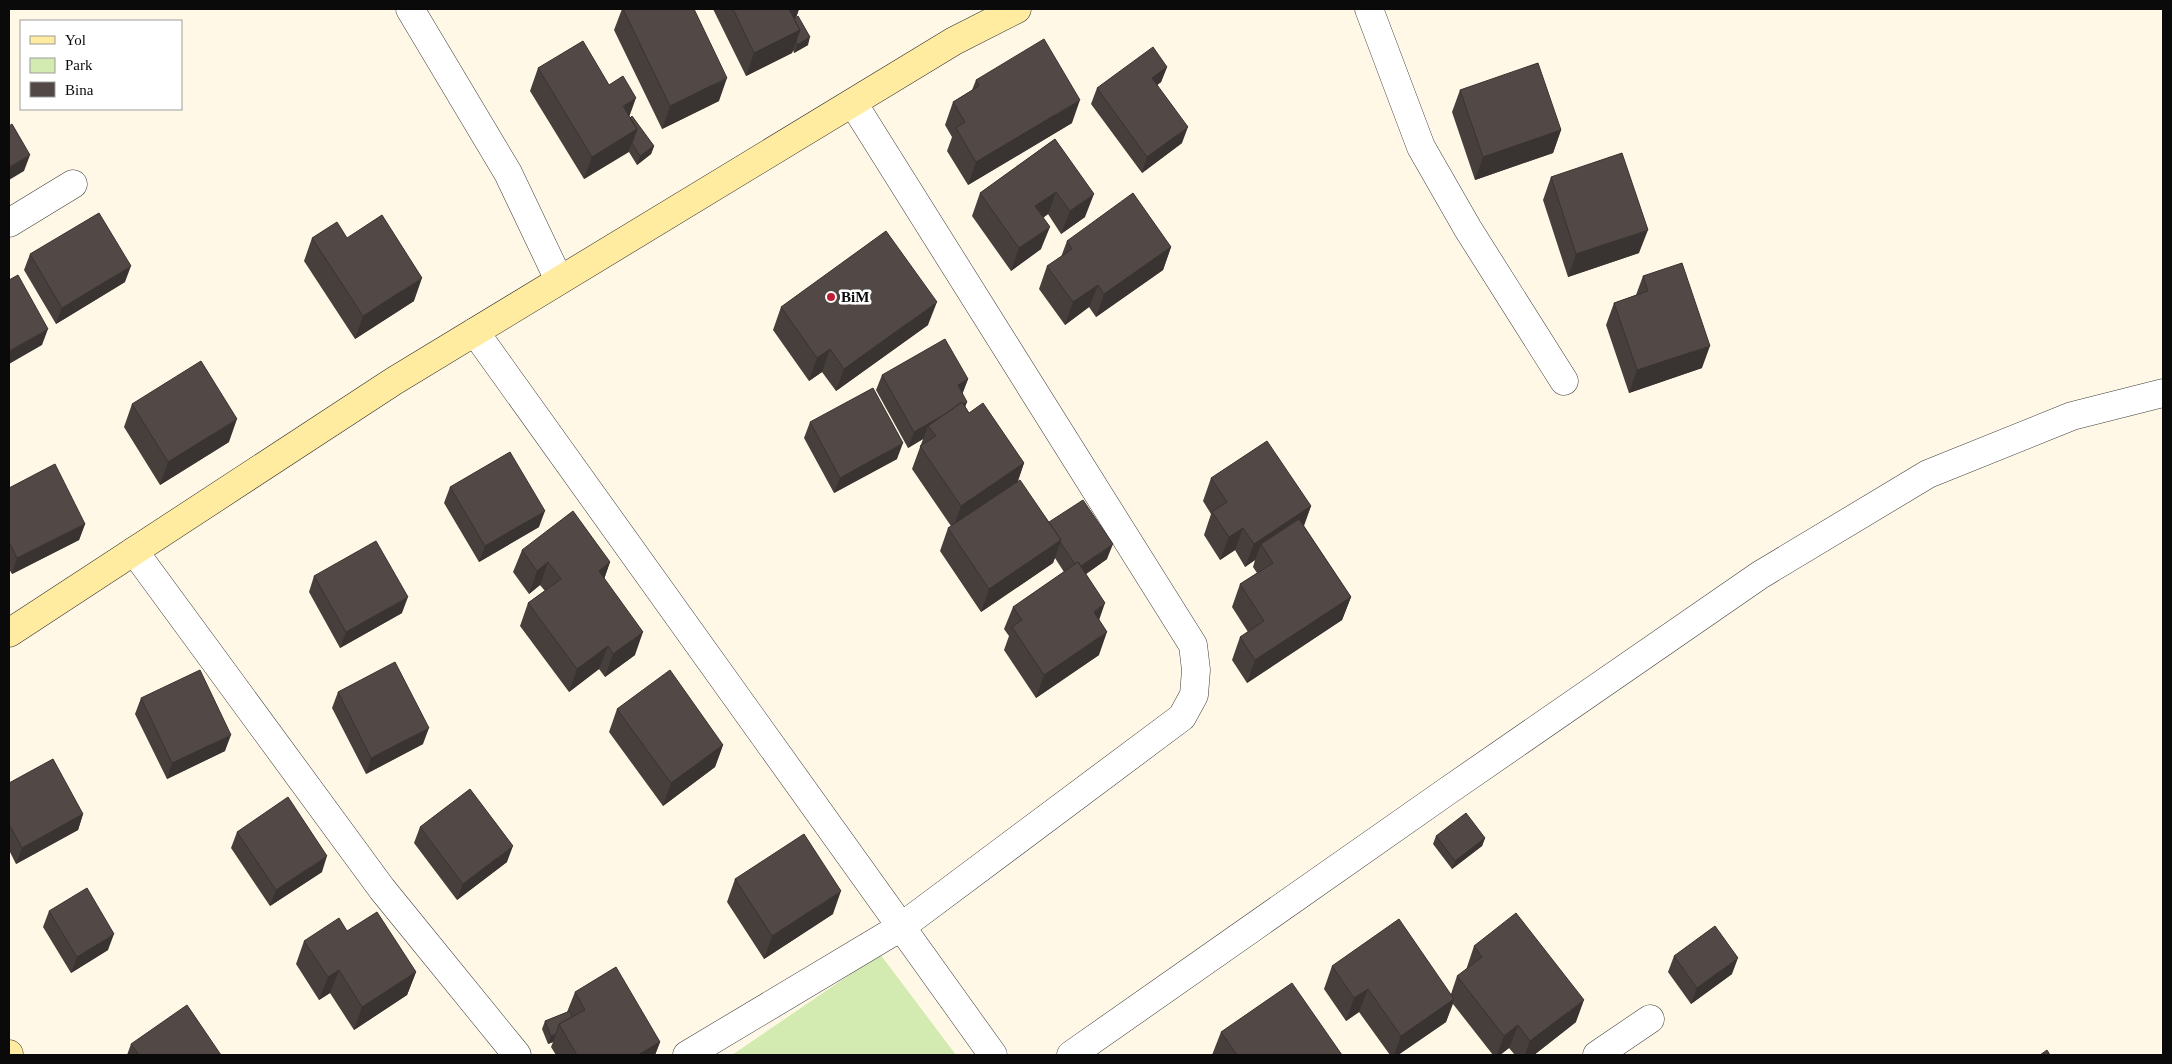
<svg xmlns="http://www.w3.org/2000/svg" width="2172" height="1064" font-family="Georgia,serif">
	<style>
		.green { fill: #d3eab0 }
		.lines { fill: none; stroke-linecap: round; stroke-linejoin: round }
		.street-casing { stroke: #3d3d3d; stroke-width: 29 }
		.secondary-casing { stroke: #2c2c2c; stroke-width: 29 }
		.street { stroke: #fff; stroke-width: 28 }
		.secondary { stroke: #ffeca1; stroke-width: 28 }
		.wall { fill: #473f3c }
		.shaded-wall { fill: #393331 }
		.building { fill: #524946; stroke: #393331 }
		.poi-dot { fill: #bd1e35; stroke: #fff; stroke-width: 2 }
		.labels { text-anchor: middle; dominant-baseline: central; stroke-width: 5; stroke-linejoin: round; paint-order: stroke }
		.poi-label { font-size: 15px; font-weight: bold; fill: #0a0a0a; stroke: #fff; text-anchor: start }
	</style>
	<rect width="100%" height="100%" fill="#fff8e6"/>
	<path class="green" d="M 880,954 L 956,1055 L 732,1055 Z"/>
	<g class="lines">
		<defs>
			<path id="street" d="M 410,9 L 508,173 L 559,280
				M 1369,9 L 1421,147 L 1468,229 L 1564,381
				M 9,223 L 73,184
				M 475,332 L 993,1055
				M 134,551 L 382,889 L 517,1055
				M 687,1055 L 901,927 L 1182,717 L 1194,695 L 1196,670 L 1193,645 L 853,103
				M 1071,1055 L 1446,792 L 1760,575 L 1928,474 L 2072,416 L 2163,393
				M 1597,1055 L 1650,1019"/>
			<path id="secondary" d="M 9,633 L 394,381 L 954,41 L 1017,9
				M 9,1054 L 9,1055"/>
		</defs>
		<use href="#street" class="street-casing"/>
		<use href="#secondary" class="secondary-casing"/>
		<use href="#street" class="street"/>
		<use href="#secondary" class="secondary"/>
	</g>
	<path class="wall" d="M 622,9 L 694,9 L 719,101 L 662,129 L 614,30 Z
		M 713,9 L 799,9 L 796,18 L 808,45 L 794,53 L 793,50 L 792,53 L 746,76 Z
		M 1167,67 L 1161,82 L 1157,85 L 1182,143 L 1142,173 L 1091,104 L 1097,88 Z
		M 538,68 L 629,117 L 654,146 L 651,154 L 637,165 L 629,152 L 584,179 L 530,91 Z
		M 976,80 L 1072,123 L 968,185 L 947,151 L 952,137 L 945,125 L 953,102 L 972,90 Z
		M 1460,90 L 1561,130 L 1553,153 L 1475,180 L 1452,112 Z
		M 1055,139 L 1085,217 L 1061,234 L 1048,214 L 1043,218 L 1041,249 L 1011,271 L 972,216 L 980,193 Z
		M 1551,177 L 1639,253 L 1568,277 L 1543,200 Z
		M 312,238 L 347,238 L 414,301 L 355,339 L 304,261 Z
		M 1067,241 L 1171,247 L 1163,270 L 1096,317 L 1089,307 L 1065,325 L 1039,289 L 1047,266 L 1061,257 Z
		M 30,254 L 125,282 L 56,324 L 24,270 Z
		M 1643,276 L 1702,368 L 1629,393 L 1606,325 L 1614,303 L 1636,295 Z
		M 781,307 L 928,325 L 836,391 L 822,372 L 809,381 L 773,330 Z
		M 882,375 L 968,379 L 962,394 L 967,402 L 965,406 L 969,413 L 1024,463 L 1018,481 L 1049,522 L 1107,559 L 1086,574 L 1099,620 L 1099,655 L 1036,698 L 1004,650 L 1009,636 L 1004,629 L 1013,607 L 1064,572 L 1055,558 L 1053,563 L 981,612 L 940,551 L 948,528 L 951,526 L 912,469 L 923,439 L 908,448 L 876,390 Z
		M 132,404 L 229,442 L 160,485 L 124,427 Z
		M 810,422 L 897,459 L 834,493 L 804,438 Z
		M 1211,478 L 1311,506 L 1304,526 L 1351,597 L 1342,620 L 1247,683 L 1232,660 L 1240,637 L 1248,632 L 1232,607 L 1240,584 L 1257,573 L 1253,567 L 1255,560 L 1245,567 L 1235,550 L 1220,560 L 1204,535 L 1211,514 L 1203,501 Z
		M 450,487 L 539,527 L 479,562 L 444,503 Z
		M 9,488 L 85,524 L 79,540 L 12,574 L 9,569 Z
		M 522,550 L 610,562 L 604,579 L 635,655 L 605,677 L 599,669 L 569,692 L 520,626 L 528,603 L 545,591 L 540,585 L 529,594 L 513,572 Z
		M 314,576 L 402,613 L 340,648 L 309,592 Z
		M 338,692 L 423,744 L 366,774 L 332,708 Z
		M 141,698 L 225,751 L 167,779 L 135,714 Z
		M 617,709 L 723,745 L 715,767 L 663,806 L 609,732 Z
		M 9,783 L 83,814 L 78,830 L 16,864 L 9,850 Z
		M 420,827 L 507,862 L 457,900 L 414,843 Z
		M 237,832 L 322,872 L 270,906 L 231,848 Z
		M 1436,836 L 1485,838 L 1482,846 L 1452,869 L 1433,844 Z
		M 735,879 L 833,914 L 764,959 L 727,902 Z
		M 49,911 L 108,950 L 71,973 L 43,927 Z
		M 347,931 L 416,972 L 407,995 L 354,1030 L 330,993 L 319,1000 L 296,964 L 304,941 Z
		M 1474,946 L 1576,1022 L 1534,1055 L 1515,1055 L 1509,1048 L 1500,1055 L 1493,1055 L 1453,1004 L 1446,1022 L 1398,1055 L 1390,1055 L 1359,1012 L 1346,1021 L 1324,989 L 1332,966 L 1451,994 L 1457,976 L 1466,970 Z
		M 1674,956 L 1732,974 L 1691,1004 L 1668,972 Z
		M 575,992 L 660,1042 L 655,1055 L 556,1055 L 551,1047 L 553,1042 L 548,1044 L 542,1029 L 545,1021 L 567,1012 Z
		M 1221,1032 L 1342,1055 L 1212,1055 Z
		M 131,1044 L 221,1055 L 127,1055 Z"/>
	<path class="shaded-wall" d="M 786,9 L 799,9 L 795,20 Z
		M 800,30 L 792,53 L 746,76 L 754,53 Z
		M 810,37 L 808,45 L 794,53 L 797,45 Z
		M 1167,67 L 1161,82 L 1146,94 L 1152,78 Z
		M 727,78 L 719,101 L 662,129 L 670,106 Z
		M 636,98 L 628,120 L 623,106 Z
		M 1080,100 L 1072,123 L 968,185 L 976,162 Z
		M 1188,127 L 1182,143 L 1142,173 L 1147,157 Z
		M 637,129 L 628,152 L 584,179 L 592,157 Z
		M 1561,130 L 1553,153 L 1475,180 L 1483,157 Z
		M 654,146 L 651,154 L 637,165 L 640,156 Z
		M 30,155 L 24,171 L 9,180 L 9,167 Z
		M 1056,192 L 1048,214 L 1027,229 L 1035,206 Z
		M 1094,194 L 1085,217 L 1061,234 L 1070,211 Z
		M 1050,227 L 1041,249 L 1011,271 L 1019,248 Z
		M 1648,230 L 1639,253 L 1568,277 L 1576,254 Z
		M 1171,247 L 1163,270 L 1096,317 L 1104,294 Z
		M 131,266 L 125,282 L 56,324 L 62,308 Z
		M 422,278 L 414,301 L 355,339 L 363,316 Z
		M 1098,285 L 1089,307 L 1065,325 L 1073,302 Z
		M 937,302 L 928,325 L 836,391 L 844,369 Z
		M 48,329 L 42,345 L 9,364 L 9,351 Z
		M 1710,346 L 1702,368 L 1629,393 L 1637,370 Z
		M 830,349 L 822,372 L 809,381 L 817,358 Z
		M 968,379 L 962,395 L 958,385 Z
		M 967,402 L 961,417 L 928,426 L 923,439 L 908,448 L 914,432 Z
		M 237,419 L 229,442 L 160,485 L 168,462 Z
		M 903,443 L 897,459 L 834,493 L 840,478 Z
		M 1024,463 L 1016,486 L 953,529 L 961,506 Z
		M 1311,506 L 1302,529 L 1261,544 L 1255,560 L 1245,567 L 1254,544 Z
		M 545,511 L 539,527 L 479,562 L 485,546 Z
		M 85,524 L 79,540 L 12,574 L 17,558 Z
		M 1243,528 L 1235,550 L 1220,560 L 1229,537 Z
		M 1061,540 L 1053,563 L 981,612 L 989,589 Z
		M 1113,544 L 1107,559 L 1072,584 L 1078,568 Z
		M 548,562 L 540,585 L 529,594 L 537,571 Z
		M 610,562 L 602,585 L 599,571 Z
		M 408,597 L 402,613 L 340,648 L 346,632 Z
		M 1351,597 L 1342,620 L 1247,683 L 1255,660 Z
		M 1105,603 L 1097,626 L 1094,612 Z
		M 643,632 L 635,655 L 605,677 L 613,654 Z
		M 1107,632 L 1099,655 L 1036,698 L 1044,675 Z
		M 608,646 L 599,669 L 569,692 L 577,669 Z
		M 429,728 L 423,744 L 366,774 L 371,758 Z
		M 231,735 L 225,751 L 167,779 L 172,763 Z
		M 723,745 L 715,767 L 663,806 L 671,783 Z
		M 83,814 L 78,830 L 16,864 L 22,848 Z
		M 1485,838 L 1482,846 L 1452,869 L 1455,861 Z
		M 513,846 L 507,862 L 457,900 L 463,884 Z
		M 327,856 L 322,872 L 270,906 L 276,890 Z
		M 841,891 L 833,914 L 764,959 L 772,936 Z
		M 114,934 L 108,950 L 71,973 L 77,957 Z
		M 1738,958 L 1732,974 L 1691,1004 L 1697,988 Z
		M 339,970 L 330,993 L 319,1000 L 328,977 Z
		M 416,972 L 407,995 L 354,1030 L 362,1007 Z
		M 1368,989 L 1359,1012 L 1346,1021 L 1354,998 Z
		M 1454,999 L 1446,1022 L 1398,1055 L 1394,1055 L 1401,1036 Z
		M 1584,1000 L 1576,1022 L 1534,1055 L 1525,1055 L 1530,1041 Z
		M 1518,1025 L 1509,1048 L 1500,1055 L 1497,1055 L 1504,1036 Z
		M 556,1034 L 553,1042 L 548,1044 L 551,1036 Z
		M 660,1042 L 655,1055 L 638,1055 Z"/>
	<path class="building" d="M 623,9 L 694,9 L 727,78 L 670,106 Z
		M 733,9 L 789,9 L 800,30 L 754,53 Z
		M 798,16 L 810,37 L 797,45 L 796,41 L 800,30 L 794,19 Z
		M 1044,39 L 1080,100 L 976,162 L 956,128 L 965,122 L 953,102 L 979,86 L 976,80 Z
		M 583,41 L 609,85 L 623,76 L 636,98 L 623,106 L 637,129 L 592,157 L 538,68 Z
		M 1153,47 L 1167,67 L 1152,78 L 1188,127 L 1147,157 L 1097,88 Z
		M 1538,63 L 1561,130 L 1483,157 L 1460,90 Z
		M 632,116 L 654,146 L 640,156 L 632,143 L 637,129 L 630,118 Z
		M 12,124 L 30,155 L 9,167 L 9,126 Z
		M 1055,139 L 1094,194 L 1070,211 L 1056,192 L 1035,206 L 1050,227 L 1019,248 L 980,193 Z
		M 1622,153 L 1648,230 L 1576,254 L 1551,177 Z
		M 1133,193 L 1171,247 L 1104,294 L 1098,285 L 1073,302 L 1047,266 L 1072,249 L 1067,241 Z
		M 99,213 L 131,266 L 62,308 L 30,254 Z
		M 382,215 L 422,278 L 363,316 L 312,238 L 337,222 L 347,238 Z
		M 886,231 L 937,302 L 844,369 L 830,349 L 817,358 L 781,307 Z
		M 1682,263 L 1710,346 L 1637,370 L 1614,303 L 1648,291 L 1643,276 Z
		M 18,275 L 48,329 L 9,351 L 9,280 Z
		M 945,339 L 968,379 L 958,385 L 967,402 L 963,404 L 962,402 L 947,413 L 914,432 L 882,375 Z
		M 201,361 L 237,419 L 168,462 L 132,404 Z
		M 873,388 L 903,443 L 840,478 L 810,422 Z
		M 962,402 L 969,413 L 983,403 L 1024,463 L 961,506 L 920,446 L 936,436 L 928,426 Z
		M 1267,441 L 1311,506 L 1254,544 L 1243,528 L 1229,537 L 1212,512 L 1227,502 L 1211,478 Z
		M 510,452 L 545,511 L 485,546 L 450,487 Z
		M 55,464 L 85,524 L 17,558 L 9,542 L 9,488 Z
		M 1020,480 L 1061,540 L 989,589 L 948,528 Z
		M 1083,500 L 1113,544 L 1081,566 L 1078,562 L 1075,564 L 1060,542 L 1061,540 L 1049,522 Z
		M 573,511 L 610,562 L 599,571 L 643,632 L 613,654 L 608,646 L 577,669 L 528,603 L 561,579 L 548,562 L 537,571 L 522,550 Z
		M 1299,519 L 1351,597 L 1255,660 L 1240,637 L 1264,621 L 1240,584 L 1273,563 L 1261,544 Z
		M 376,541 L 408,597 L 346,632 L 314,576 Z
		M 1078,562 L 1105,603 L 1094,612 L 1107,632 L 1044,675 L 1012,627 L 1022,620 L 1013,607 Z
		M 395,662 L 429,728 L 371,758 L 338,692 Z
		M 200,670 L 231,735 L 172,763 L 141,698 Z
		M 670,670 L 723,745 L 671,783 L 617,709 Z
		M 53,759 L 83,814 L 22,848 L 9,824 L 9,783 Z
		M 470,789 L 513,846 L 463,884 L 420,827 Z
		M 288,797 L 327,856 L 276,890 L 237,832 Z
		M 1466,813 L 1485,838 L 1455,861 L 1436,836 Z
		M 804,834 L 841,891 L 772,936 L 735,879 Z
		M 87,888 L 114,934 L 77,957 L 49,911 Z
		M 377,912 L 416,972 L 362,1007 L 339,970 L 328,977 L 304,941 L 339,918 L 347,931 Z
		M 1516,913 L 1584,1000 L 1530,1041 L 1518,1025 L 1504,1036 L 1457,976 L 1482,957 L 1474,946 Z
		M 1399,919 L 1454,999 L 1401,1036 L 1368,989 L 1354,998 L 1332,966 Z
		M 1715,926 L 1738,958 L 1697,988 L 1674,956 Z
		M 616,967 L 660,1042 L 638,1055 L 577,1055 L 559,1024 L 585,1010 L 575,992 Z
		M 1292,983 L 1342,1055 L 1237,1055 L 1221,1032 Z
		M 187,1005 L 221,1055 L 139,1055 L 131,1044 Z
		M 570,1011 L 572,1017 L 559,1024 L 556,1034 L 551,1036 L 545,1021 Z
		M 2047,1050 L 2050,1055 L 2040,1055 Z"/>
	<circle class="poi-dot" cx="831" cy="297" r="5"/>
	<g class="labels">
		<g class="poi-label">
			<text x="841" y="297">BiM</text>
		</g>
	</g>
	<rect width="2172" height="1064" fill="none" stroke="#0a0a0a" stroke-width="20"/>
	<rect x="20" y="20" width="162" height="90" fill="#ffffff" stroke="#9d9d9d"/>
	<rect x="30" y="36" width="25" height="8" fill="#ffeca1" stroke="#9d9d9d"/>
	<text x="65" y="45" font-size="15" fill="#0a0a0a">Yol</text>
	<rect x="30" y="58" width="25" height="15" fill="#d3eab0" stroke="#9d9d9d"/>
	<text x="65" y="70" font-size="15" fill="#0a0a0a">Park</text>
	<rect x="30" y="82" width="25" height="15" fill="#524946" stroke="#9d9d9d"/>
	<text x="65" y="95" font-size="15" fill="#0a0a0a">Bina</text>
</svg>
